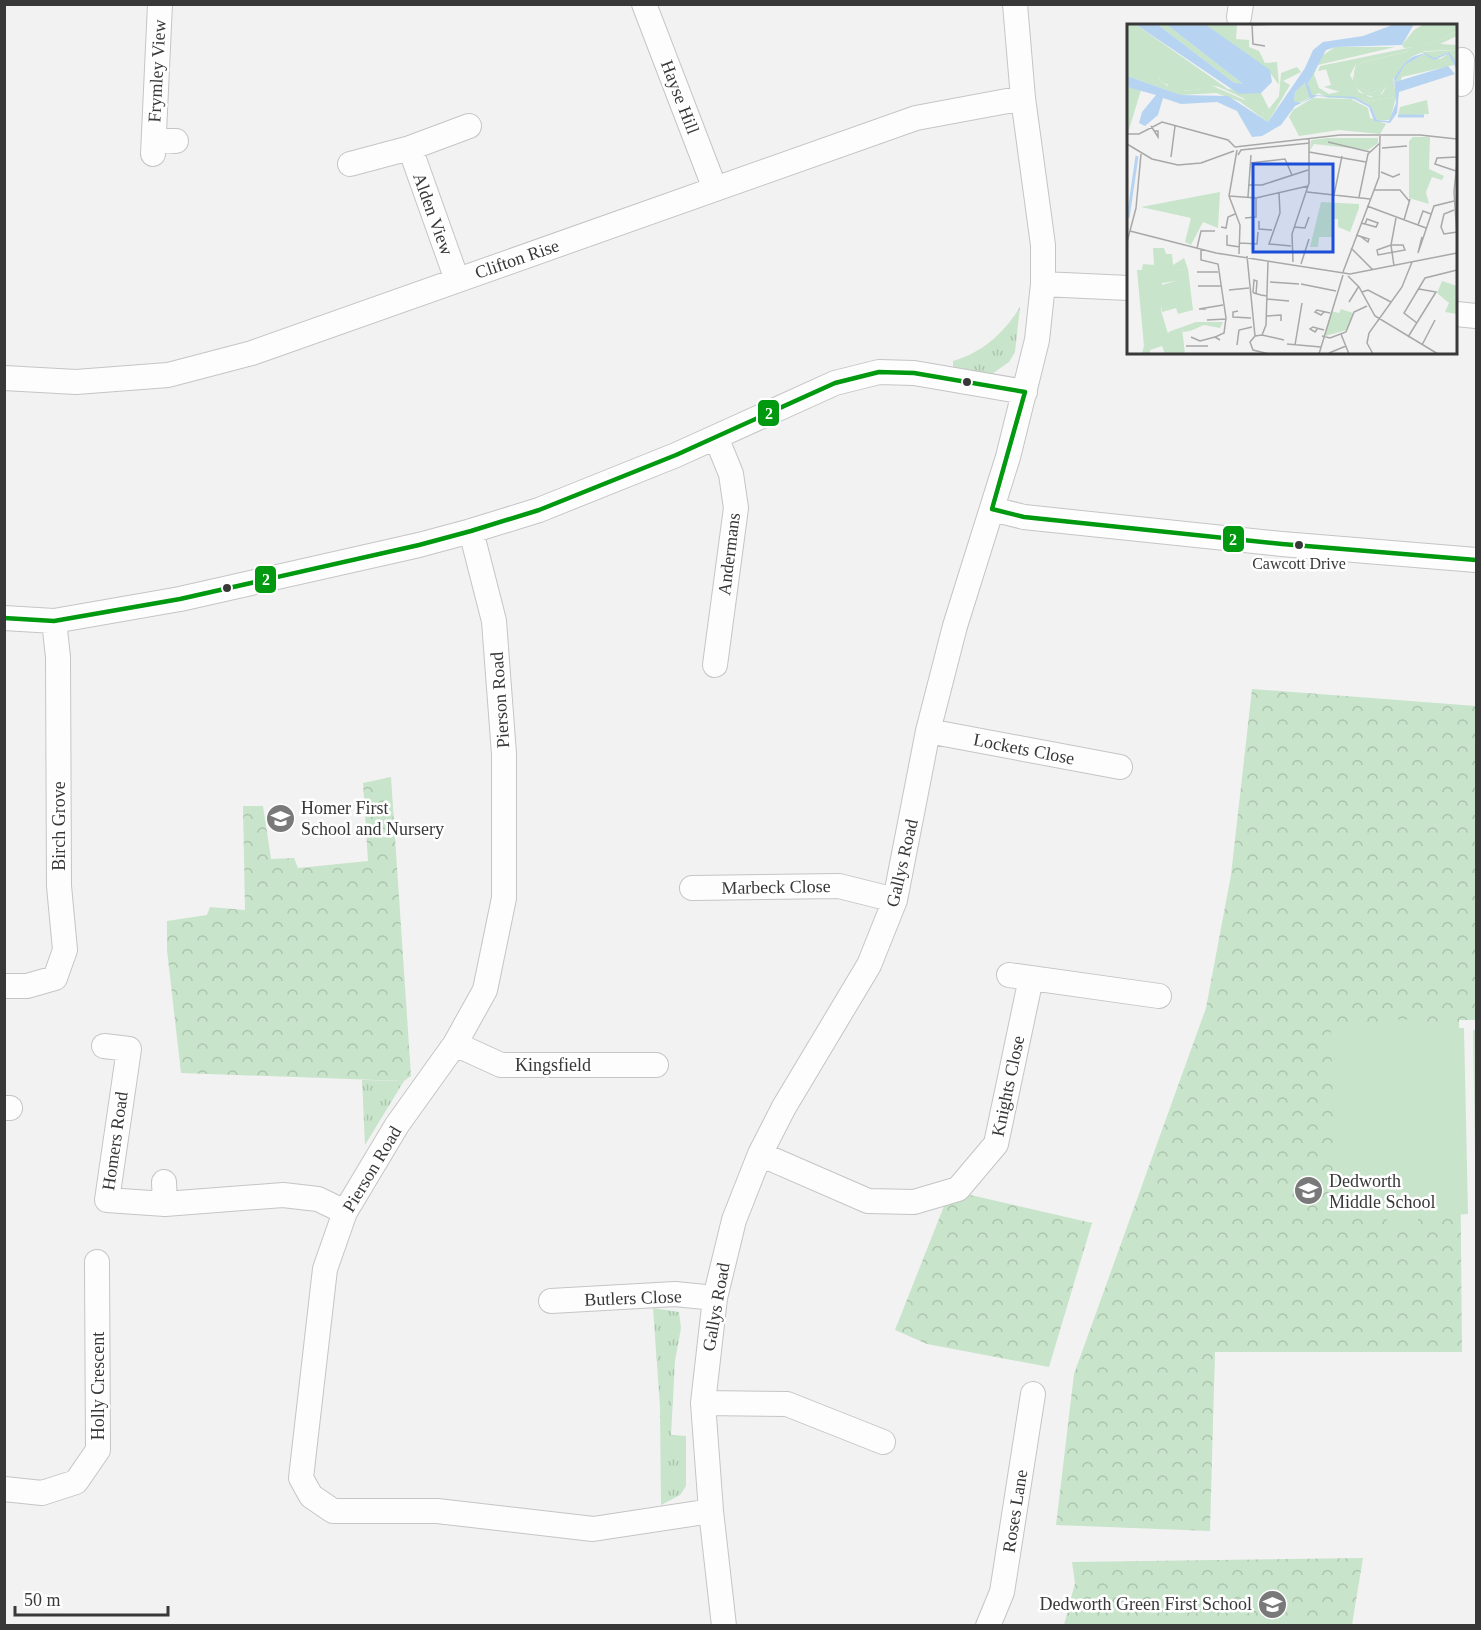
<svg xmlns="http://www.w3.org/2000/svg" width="1481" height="1630" font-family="'Times New Roman',serif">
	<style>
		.grass { fill: url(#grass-tufts) }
		.park { fill: url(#park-crowns) }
		.garden { fill: #c8e4ca }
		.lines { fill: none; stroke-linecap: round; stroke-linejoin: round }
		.street-casing { stroke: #c5c5c5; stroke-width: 26 }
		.street { stroke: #fdfdfd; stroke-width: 24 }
		.bus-1-casing { stroke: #fff; stroke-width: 9 }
		.bus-1 { stroke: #00990f; stroke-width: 4.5 }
		.bus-dot { fill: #383839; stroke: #fff; stroke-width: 2 }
		.labels { text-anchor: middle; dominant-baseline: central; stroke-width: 5; stroke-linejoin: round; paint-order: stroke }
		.bus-label { font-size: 16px; fill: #383839; stroke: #fff }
		.street-label { font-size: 18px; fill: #383839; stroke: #fff }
		.poi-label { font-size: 18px; fill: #383839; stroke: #fff; text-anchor: start }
		.inset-river { fill: none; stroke: #b6d4f1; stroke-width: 3 }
		.inset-road { fill: none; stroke: #a8a8a8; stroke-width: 1.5 }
		.view { fill: #1d4ed8; fill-opacity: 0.15; stroke: #1d4ed8; stroke-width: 3 }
		.inset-edge { fill: none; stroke: #383839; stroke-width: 3 }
		.line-badge { stroke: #fff; stroke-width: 2 }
		.badge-label { font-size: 16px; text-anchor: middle; font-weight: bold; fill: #fff }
	</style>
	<defs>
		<pattern id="grass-tufts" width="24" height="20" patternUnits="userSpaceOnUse" patternTransform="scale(1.5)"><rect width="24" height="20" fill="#c8e4ca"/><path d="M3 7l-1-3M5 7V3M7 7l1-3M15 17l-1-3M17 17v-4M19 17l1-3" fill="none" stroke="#adc4ae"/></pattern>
		<pattern id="park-crowns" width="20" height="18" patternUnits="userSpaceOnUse" patternTransform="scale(1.5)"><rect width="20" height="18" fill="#c8e4ca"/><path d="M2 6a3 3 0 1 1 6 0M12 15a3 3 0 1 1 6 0" fill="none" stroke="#adc4ae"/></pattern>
	</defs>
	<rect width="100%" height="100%" fill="#f2f2f2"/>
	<path class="grass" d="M 1020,307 L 1015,352 L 1009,362 L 992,374 L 953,367 L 953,361 C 983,352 1004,333 1020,307 Z
		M 362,1080 L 404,1081 L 365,1145 Z
		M 653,1308 L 679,1312 L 681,1328 L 675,1361 L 671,1435 L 686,1436 L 686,1486 L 680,1495 L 661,1505 L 660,1407 Z"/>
	<path class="park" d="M 1252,689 L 1476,706 L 1476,1020 L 1459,1020 L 1462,1352 L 1215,1352 L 1210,1531 L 1056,1525 L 1074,1374 L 1206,1008 L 1231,875 Z
		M 391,777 L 411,1076 L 404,1081 L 181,1073 L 167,950 L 167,921 L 207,915 L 210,907 L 245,910 L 243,806 L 263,806 L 271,859 L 294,858 L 298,868 L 368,861 L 363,783 Z
		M 962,1193 L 1092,1223 L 1049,1367 L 927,1344 L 895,1330 L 946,1201 Z
		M 1363,1558 L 1352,1625 L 1064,1625 L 1075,1583 L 1072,1562 Z"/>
	<path class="garden" d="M 1383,1019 L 1416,1020 L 1417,1029 L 1464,1028 L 1468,1214 L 1418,1217 L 1418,1225 L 1388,1225 L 1386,1216 L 1336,1217 L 1331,1031 L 1383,1029 Z
		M 1473,1030 L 1476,1030 L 1476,1214 Z"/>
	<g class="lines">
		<defs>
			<path id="street" d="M 644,4 L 715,189
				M 1239,17 L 1241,4
				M 1461,84 L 1462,60
				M 154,139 L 176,141
				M 410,148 L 457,280
				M 153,154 L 160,4
				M 350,164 L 410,148 L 469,126
				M 1043,284 L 1128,288
				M 1456,314 L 1476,316
				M 4,378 L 76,382 L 168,375 L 252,353 L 916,118 L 1023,98
				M 992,509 L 1024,517 L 1282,544 L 1476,560
				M 471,531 L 494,621 L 504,754 L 504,898 L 485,990 L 455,1044 L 397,1125 L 345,1212 L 325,1269 L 301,1478 L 311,1496 L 333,1511 L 437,1511 L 593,1529 L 711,1511
				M 4,618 L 54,621 L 180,599 L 419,545 L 471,531 L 539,510 L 676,455 L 835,383 L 879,372 L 914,373 L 1025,392
				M 715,665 L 736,508 L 731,474 L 716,437
				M 928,731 L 1120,767
				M 692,888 L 839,886 L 895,900
				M 1009,975 L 1159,996
				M 4,986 L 27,986 L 55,978 L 65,950 L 59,886 L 58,657 L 54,621
				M 455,1044 L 501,1065 L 656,1065
				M 104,1046 L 129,1049 L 107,1200 L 165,1204 L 283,1195 L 318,1199 L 345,1212
				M 4,1108 L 10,1108
				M 760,1154 L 868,1201 L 914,1202 L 958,1189 L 996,1144 L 1031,978
				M 164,1182 L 165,1204
				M 551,1301 L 675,1294 L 715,1298
				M 703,1403 L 787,1404 L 883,1442
				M 4,1489 L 42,1493 L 76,1482 L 98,1450 L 97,1262
				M 724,1626 L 711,1511 L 703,1403 L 715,1298 L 734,1220 L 760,1154 L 784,1107 L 869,965 L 895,900 L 928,731 L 955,626 L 1008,457 L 1037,340 L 1043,284 L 1043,245 L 1023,98 L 1015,4
				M 988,1626 L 1002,1592 L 1033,1394"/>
		</defs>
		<use href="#street" class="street-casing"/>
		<use href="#street" class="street"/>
		<defs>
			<path id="bus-1" d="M 992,509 L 1024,517 L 1282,544 L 1476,560
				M 992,509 L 1025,392
				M 4,618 L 54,621 L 180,599 L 419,545 L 471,531 L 539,510 L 676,455 L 835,383 L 879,372 L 914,373 L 1025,392"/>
		</defs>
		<use href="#bus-1" class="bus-1-casing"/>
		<use href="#bus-1" class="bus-1"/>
	</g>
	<defs>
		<symbol id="school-disc" viewBox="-11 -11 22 22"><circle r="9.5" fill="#79797a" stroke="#fff"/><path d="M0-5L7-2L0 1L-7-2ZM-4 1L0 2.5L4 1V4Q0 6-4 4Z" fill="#fff"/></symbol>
	</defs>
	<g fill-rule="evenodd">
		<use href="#school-disc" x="264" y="802" width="33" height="33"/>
		<use href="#school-disc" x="1292" y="1174" width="33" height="33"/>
		<use href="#school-disc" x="1256" y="1588" width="33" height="33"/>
	</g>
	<g class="bus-dot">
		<circle cx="967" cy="382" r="5"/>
		<circle cx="1299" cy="545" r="5"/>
		<circle cx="227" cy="588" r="5"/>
	</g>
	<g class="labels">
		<g class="bus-label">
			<text x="1299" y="563">Cawcott Drive</text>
		</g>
		<g class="street-label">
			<text transform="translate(157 71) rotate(-87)">Frymley View</text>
			<text transform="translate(680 97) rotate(69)">Hayse Hill</text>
			<text transform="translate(433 214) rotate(70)">Alden View</text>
			<text transform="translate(517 259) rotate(-19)">Clifton Rise</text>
			<text transform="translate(729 554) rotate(-83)">Andermans</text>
			<text transform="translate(500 700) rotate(-94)">Pierson Road</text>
			<text transform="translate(1024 749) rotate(11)">Lockets Close</text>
			<text transform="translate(59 826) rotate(-90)">Birch Grove</text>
			<text transform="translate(902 863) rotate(-77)">Gallys Road</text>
			<text transform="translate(776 887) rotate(-1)">Marbeck Close</text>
			<text x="553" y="1065">Kingsfield</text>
			<text transform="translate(1008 1086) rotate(-78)">Knights Close</text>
			<text transform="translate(115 1141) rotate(-82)">Homers Road</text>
			<text transform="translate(372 1169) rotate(-59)">Pierson Road</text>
			<text transform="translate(633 1298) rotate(-2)">Butlers Close</text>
			<text transform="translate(716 1307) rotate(-80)">Gallys Road</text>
			<text transform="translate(98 1386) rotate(-90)">Holly Crescent</text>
			<text transform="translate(1015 1511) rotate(-81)">Roses Lane</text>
		</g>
		<g class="poi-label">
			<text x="301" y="808">Homer First<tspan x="301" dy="21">School and Nursery</tspan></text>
			<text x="1329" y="1181">Dedworth<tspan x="1329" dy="21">Middle School</tspan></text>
			<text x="1252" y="1604" text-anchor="end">Dedworth Green First School</text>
		</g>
	</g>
	<g transform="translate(1127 24)">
		<rect width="330" height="330" fill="#f2f2f2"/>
		<path d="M 0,0 L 8,0 L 101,65 L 134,69 L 142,85 L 135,88 L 138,93 L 116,74 L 92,63 L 76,60 L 75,65 L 56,67 L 34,58 L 31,53 L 3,48 L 0,45 ZM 30,0 L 39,0 L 116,60 L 106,58 ZM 78,0 L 110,0 L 109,15 L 122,16 L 122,23 L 132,27 L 138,39 L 150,38 L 152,61 L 141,46 ZM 297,0 L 330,0 L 330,7 L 299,22 L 277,24 L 275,21 L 287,6 ZM 330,26 L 330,44 L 322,28 L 307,34 L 294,28 ZM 282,27 L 253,66 L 243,69 L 229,61 L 227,47 L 234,39 ZM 297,30 L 313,35 L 321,30 L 327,41 L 275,53 L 273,58 L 268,58 L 278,41 ZM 230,38 L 223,51 L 232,68 L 243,73 L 255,70 L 266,53 L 269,73 L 243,77 L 197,63 L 204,61 L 199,45 ZM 93,168 L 91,204 L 76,198 L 64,221 L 58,218 L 64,194 L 14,183 ZM 26,224 L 37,224 L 39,230 L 45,230 L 46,241 L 57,234 L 61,245 L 49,246 L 49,257 L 35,259 L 34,286 L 41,310 L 17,322 L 10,246 L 15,246 L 16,240 L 27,241 Z" fill="#c8e4ca"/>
		<path d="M 208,23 L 268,23 L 191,41 L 187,50 L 192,64 L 202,70 L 215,67 L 243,77 L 269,73 L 263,96 L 250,96 L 244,82 L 228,73 L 201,74 L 192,69 L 172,79 L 167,77 L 168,68 L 178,59 L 181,61 L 192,34 ZM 170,43 L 174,48 L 156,57 L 163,61 L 141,98 L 112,77 L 89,69 L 54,71 L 0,52 L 0,45 L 29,51 L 34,58 L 41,62 L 42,58 L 57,67 L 75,65 L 72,56 L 129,81 L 137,93 L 135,86 L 142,85 L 152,72 L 154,49 ZM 0,63 L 14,66 L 1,109 L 0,109 ZM 69,298 L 96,298 L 93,304 L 77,301 L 63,307 L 56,308 L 55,304 L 58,330 L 38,330 L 35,322 L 23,326 L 23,330 L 15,329 L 17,322 L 44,307 Z" fill="#c8e4ca"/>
		<path d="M 186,74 L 224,75 L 241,84 L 243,94 L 259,100 L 253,110 L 212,106 L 172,112 L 162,93 L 166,86 ZM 300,76 L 302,90 L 271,92 L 273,83 ZM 286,113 L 303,113 L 302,145 L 317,152 L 315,156 L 305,153 L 299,168 L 302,180 L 282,174 L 282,117 ZM 201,114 L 251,114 L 251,119 L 241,126 L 187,120 L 183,126 L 184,116 ZM 194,178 L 232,180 L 232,184 L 223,208 L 211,203 L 211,195 L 205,195 L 205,213 L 192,213 L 191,223 L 183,223 ZM 61,245 L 66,286 L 51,290 L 49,284 L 35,288 L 31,262 L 49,257 L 48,246 ZM 214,285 L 226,289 L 220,306 L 198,312 L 204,287 L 212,289 Z" fill="#c8e4ca"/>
		<path d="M 330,7 L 330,12 L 313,20 L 330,21 L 330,26 L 298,27 L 284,33 L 251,73 L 238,71 L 225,60 L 229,39 L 191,47 L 193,42 L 286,23 L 291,16 L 292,22 L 299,22 ZM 281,27 L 253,66 L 243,69 L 229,61 L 227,47 L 234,39 ZM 315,257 L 330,262 L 330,290 L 318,288 L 322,279 L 310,269 Z" fill="#c8e4ca" fill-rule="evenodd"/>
		<path d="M 8,0 L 30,0 L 106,58 L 116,60 L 39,0 L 78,0 L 143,46 L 145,58 L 134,69 L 112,70 ZM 268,0 L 287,0 L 275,21 L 209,23 L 199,26 L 181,60 L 185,71 L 228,73 L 244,82 L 250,96 L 262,97 L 269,79 L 267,54 L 277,40 L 285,33 L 298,29 L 307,34 L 322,28 L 328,37 L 330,46 L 321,30 L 307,36 L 297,30 L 278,41 L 268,58 L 321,42 L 328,50 L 272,68 L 270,89 L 263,99 L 247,97 L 242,83 L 227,75 L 190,72 L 168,82 L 154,101 L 135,112 L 125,113 L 110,87 L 90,78 L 54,80 L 36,74 L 31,91 L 18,102 L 12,99 L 15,88 L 29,71 L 0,63 L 0,52 L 54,71 L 101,72 L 141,98 L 178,44 L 186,26 L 196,18 L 236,12 ZM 178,59 L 183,74 L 174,79 L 167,77 L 168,68 Z" fill="#b6d4f1" fill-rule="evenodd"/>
		<path class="inset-river" d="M 271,92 L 297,92M 1,194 L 10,132"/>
		<path class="inset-road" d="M 125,0 L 126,20 L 138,22M 125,1 L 149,0M 24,102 L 31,113 L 31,107 L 27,107M 1,110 L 12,110 L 35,98 L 101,116 L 108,123M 201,118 L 243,128M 0,120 L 25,135 L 51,141 L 74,139 L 107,127M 108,123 L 213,111 L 293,111 L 330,115M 255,124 L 280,122M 110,126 L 102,172 L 113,201 L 112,230M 182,128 L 239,138M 111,131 L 114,126 L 183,119M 44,133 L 48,102M 123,139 L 158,135 L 165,151M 330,139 L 327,168 L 330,211M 329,147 L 308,140 L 310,134 L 330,133M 254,148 L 266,153 L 273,150M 121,161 L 135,161 L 181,146M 247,166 L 273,166 L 283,178M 180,168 L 243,175M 152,169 L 153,189 L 142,220 L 164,222M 207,171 L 215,132M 102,172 L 129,174 L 181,162M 121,173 L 124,131M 232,173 L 241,130 L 253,119M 240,182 L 299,204M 327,186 L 317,190 L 314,203 L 317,210 L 330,208M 118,194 L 129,193 L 129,174M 277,196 L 283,175M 132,197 L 132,205 L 145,206M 234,199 L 238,200 L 249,203 L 251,199 L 240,195 L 238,200M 291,201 L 296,187 L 304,190M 94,203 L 99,204 L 101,193 L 108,190M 167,203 L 178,204 L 182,193M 3,207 L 89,229 L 223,250 L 330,229M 100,211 L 100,221 L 113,223M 229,211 L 242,215 L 241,218 L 233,212M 295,213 L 291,229 L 307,182 L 327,177M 0,218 L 9,184 L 14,130M 113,219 L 130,220 L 131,208M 264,221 L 276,221 L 278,226 L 251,231 L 250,226 ZM 70,224 L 74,207 L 88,207M 224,224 L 246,246M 74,225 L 74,236 L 91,240 L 99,294 L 97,309 L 88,313 L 93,316M 120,232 L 128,312M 166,238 L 165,210 L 182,159 L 182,115M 174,240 L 182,215M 267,242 L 264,221 L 269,194M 70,248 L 91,248M 216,248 L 252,153 L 253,112M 221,252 L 232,263 L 248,292 L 311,330M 143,258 L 172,260M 174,260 L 209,267M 71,262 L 94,262M 102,266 L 122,264M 235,268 L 241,266 L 264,278M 129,270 L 130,257 L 127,256 L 126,268 L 127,269 L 134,271 L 140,272M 140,275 L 162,277M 222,278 L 232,262M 79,285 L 72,285 L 96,281M 111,287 L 106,288 L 106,293 L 124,294M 197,288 L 194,291 L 188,288 L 190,286 L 203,289M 140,292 L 154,291 L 154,297M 80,296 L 99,295M 290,299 L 277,289 L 298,254 L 330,246M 191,304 L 188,308 L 183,305 L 186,303 L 197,306M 214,310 L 222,330M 135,311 L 157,316M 128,312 L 135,311 L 139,301 L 141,237M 128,312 L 123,318 L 126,326 L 142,330M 195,312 L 203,314 L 219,308 L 227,288 L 240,282M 64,313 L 73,317 L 88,313M 281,313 L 309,268 L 292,265M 160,320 L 194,323M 110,321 L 112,306 L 125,303M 168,321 L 175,279M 295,321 L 308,296M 59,322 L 81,322M 202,329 L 219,322M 192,330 L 216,251M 246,330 L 240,319 L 242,309 L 275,263 L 285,238"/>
		<path class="view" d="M 126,140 L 206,140 L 206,228 L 126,228 Z"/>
		<rect width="330" height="330" class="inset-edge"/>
	</g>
	<g class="line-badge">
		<rect x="757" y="399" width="23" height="28" rx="6" fill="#00990f"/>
		<rect x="1222" y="525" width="23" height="28" rx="6" fill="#00990f"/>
		<rect x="254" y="565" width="23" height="29" rx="6" fill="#00990f"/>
	</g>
	<g class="badge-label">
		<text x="769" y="419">2</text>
		<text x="1233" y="545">2</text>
		<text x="266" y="585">2</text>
	</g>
	<rect width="1481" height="1630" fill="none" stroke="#383839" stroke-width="12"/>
	<path d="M15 1606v9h153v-9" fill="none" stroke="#383839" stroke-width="3"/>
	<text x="24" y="1606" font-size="18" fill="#383839" stroke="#ffffff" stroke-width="4.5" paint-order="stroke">50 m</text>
</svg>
